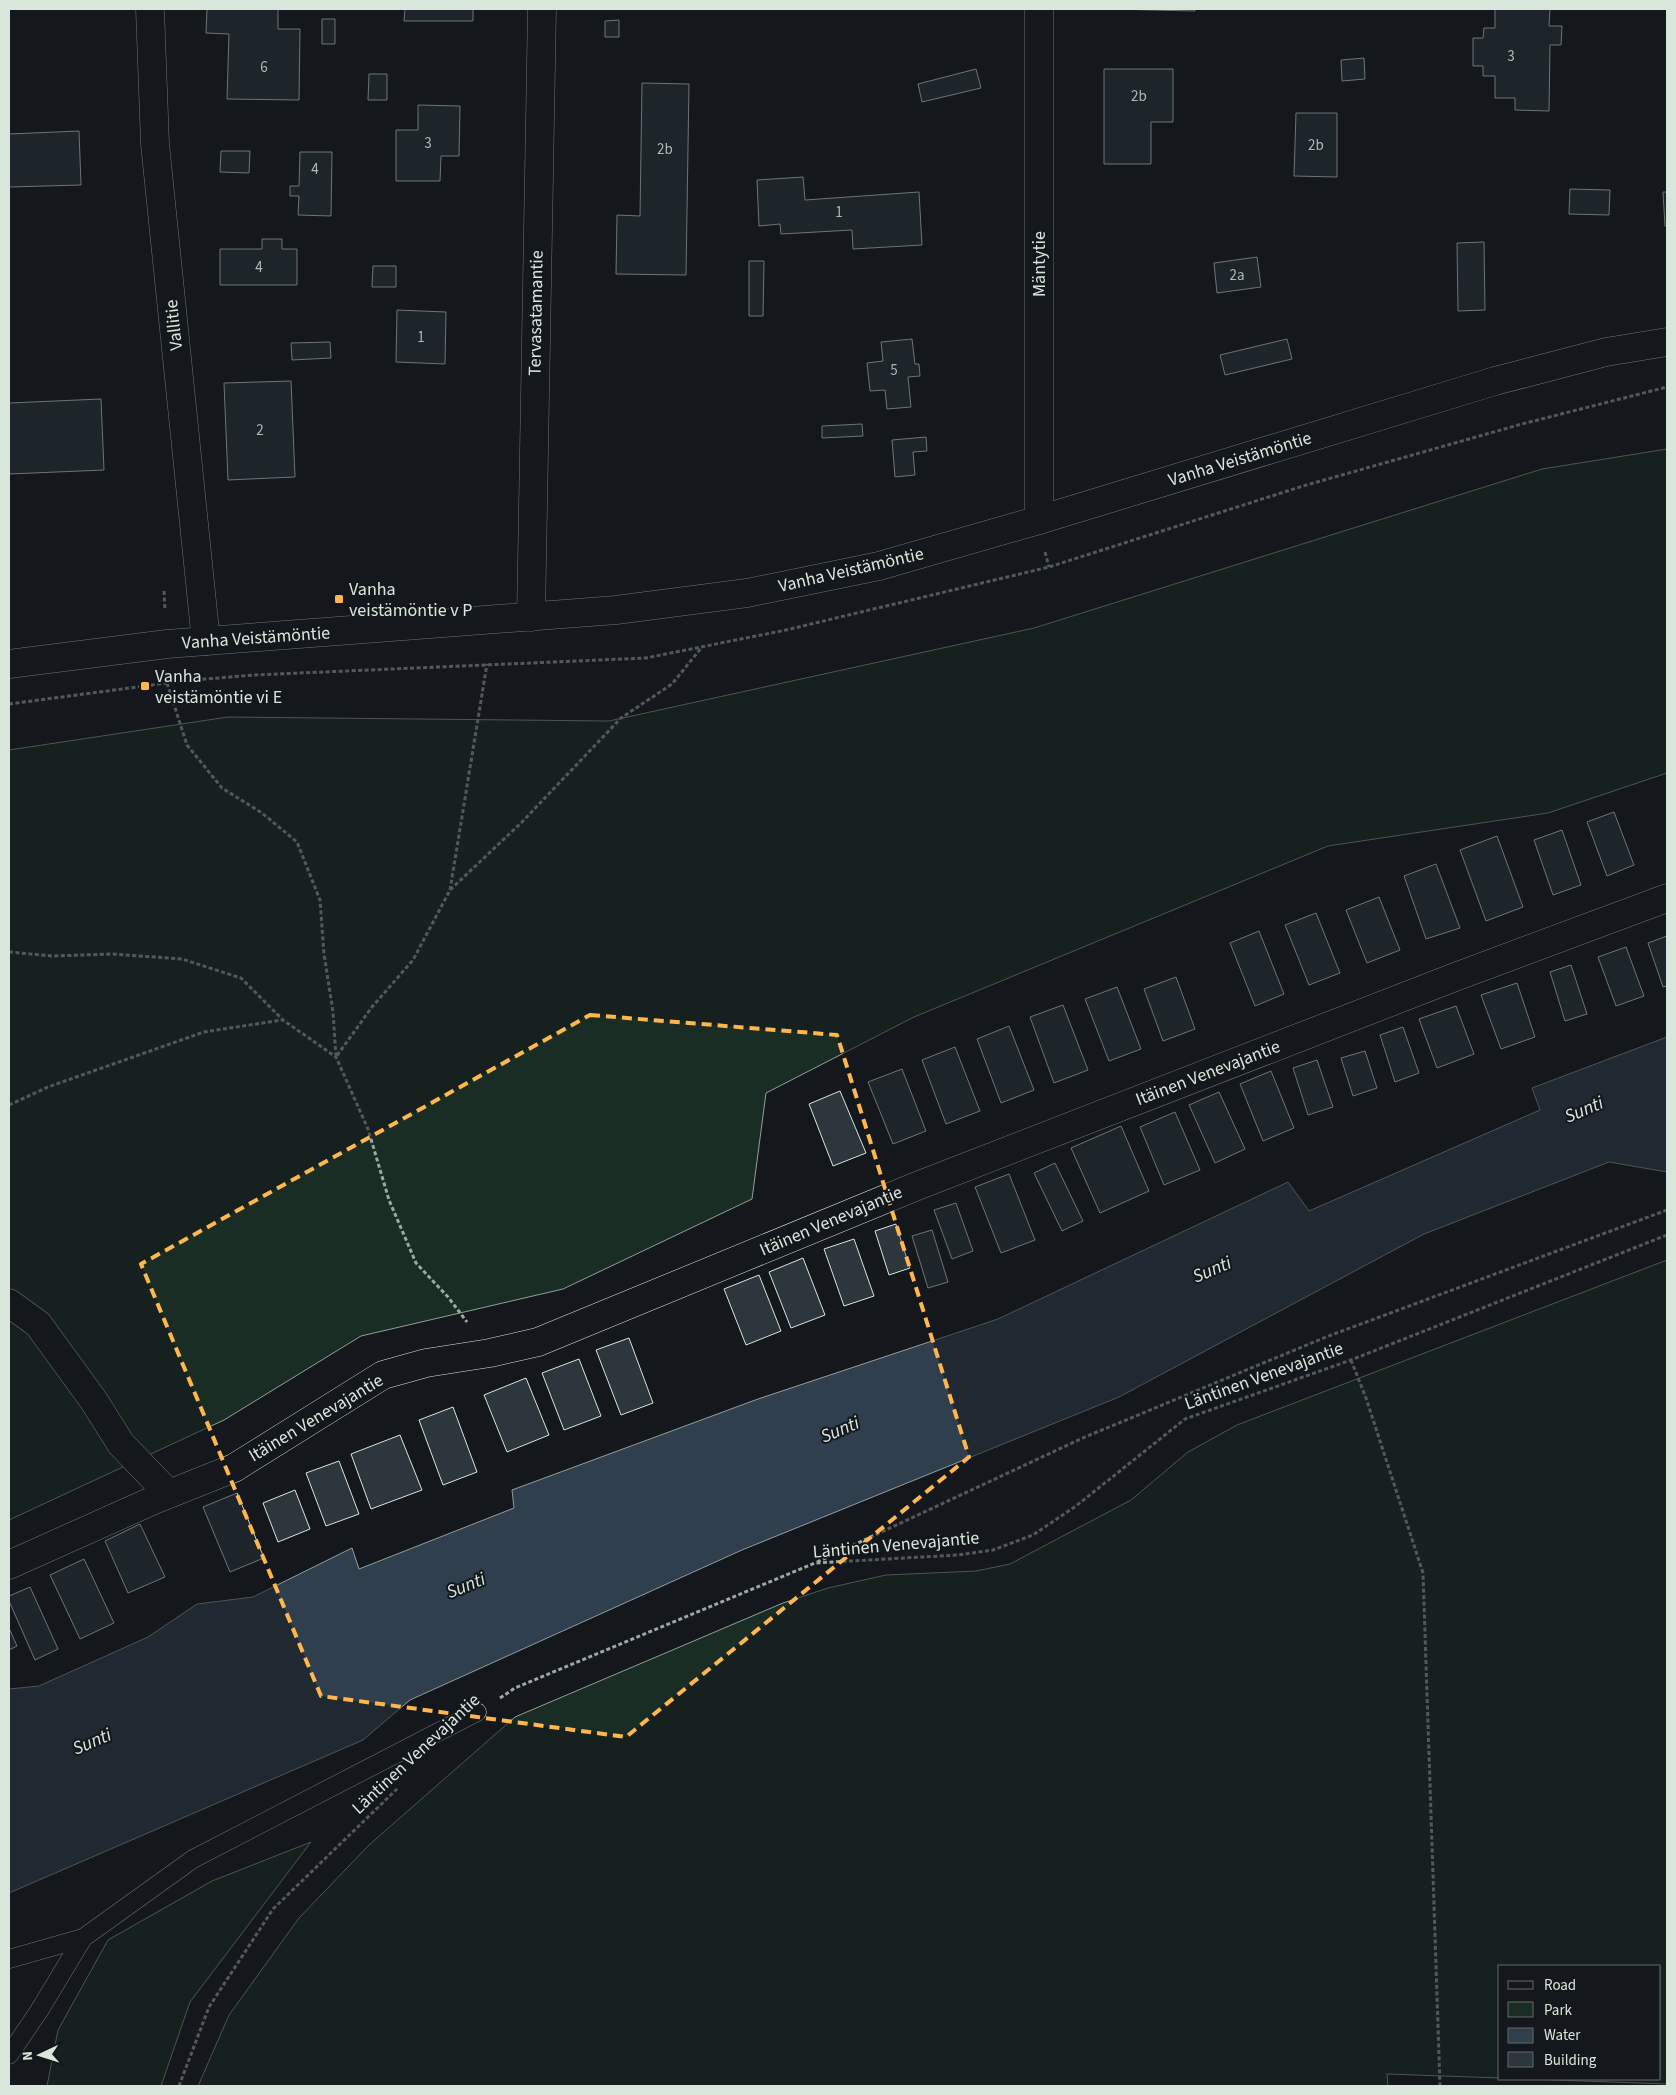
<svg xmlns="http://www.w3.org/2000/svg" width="1676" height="2095" font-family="'Source Sans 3',sans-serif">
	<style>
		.green { fill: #1a2d24; stroke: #939e99 }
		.water { fill: #2f3f4d; stroke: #939e99 }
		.building { fill: #2c363c; stroke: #d8e6dc }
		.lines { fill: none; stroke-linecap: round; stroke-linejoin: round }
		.service-casing { stroke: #d8e6dc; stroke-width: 19 }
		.minor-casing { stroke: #d8e6dc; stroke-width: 29 }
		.tertiary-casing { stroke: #d8e6dc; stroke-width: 29 }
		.path { stroke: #9da8a2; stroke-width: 3; stroke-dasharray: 4 2.5; stroke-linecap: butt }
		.service { stroke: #14181c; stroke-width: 18 }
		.minor { stroke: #14181c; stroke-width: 28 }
		.tertiary { stroke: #14181c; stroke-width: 28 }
		.marked { fill: none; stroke: #ffb74d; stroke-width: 4; stroke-dasharray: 10 6; stroke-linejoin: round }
		.poi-dot { fill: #ffb74d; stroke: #14181c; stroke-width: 2 }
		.labels { text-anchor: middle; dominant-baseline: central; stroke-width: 4; stroke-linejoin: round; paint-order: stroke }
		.number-label { font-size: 15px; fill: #adbab4 }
		.street-label { font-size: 18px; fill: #d8e6dc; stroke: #14181c }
		.poi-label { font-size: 18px; fill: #d8e6dc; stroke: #14181c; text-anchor: start }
		.water-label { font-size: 19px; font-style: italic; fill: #d8e6dc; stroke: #14181c }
	</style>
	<rect width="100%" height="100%" fill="#14181c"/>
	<path class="green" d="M 1667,449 L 1667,773 L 1548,813 L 1328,846 L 914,1017 L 766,1093 L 752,1199 L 563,1289 L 361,1336 L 224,1420 L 9,1520 L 9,750 L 228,717 L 609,721 L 1034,628 L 1542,469 Z
		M 1667,1260 L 1667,2084 L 1526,2079 L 1660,2079 L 1660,1966 L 1500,1966 L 1500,2078 L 1387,2074 L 1388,2086 L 198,2086 L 229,2015 L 299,1918 L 369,1845 L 515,1717 L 783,1603 L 828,1588 L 886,1575 L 976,1571 L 1010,1564 L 1131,1500 L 1188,1452 L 1237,1425 Z
		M 311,1842 L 190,2002 L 161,2086 L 47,2086 L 58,2030 L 108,1940 L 212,1881 Z"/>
	<path class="water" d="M 1667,1037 L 1667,1172 L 1609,1162 L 1424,1234 L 1119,1397 L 742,1550 L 410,1700 L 363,1740 L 9,1893 L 9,1689 L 39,1686 L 148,1637 L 197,1604 L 253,1597 L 352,1548 L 359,1569 L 514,1508 L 512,1490 L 758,1399 L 998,1319 L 1288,1182 L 1309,1211 L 1540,1110 L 1532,1088 Z"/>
	<path class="building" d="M 207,9 L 278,9 L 278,29 L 300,29 L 299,100 L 227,99 L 229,34 L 206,33 Z
		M 405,9 L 473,9 L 473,21 L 404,21 Z
		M 1108,9 L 1195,9 L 1195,11 Z
		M 1495,9 L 1550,9 L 1549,26 L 1562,26 L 1561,45 L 1550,45 L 1549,111 L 1515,110 L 1515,98 L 1495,98 L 1495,76 L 1483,76 L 1483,66 L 1473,66 L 1473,38 L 1483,38 L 1484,28 L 1495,28 Z
		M 322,19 L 335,19 L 335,44 L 322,44 Z
		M 619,20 L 619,37 L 605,37 L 605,21 Z
		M 1364,58 L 1365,79 L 1342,81 L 1341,60 Z
		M 976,69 L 981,88 L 922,102 L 918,84 Z
		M 1104,69 L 1173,69 L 1173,122 L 1151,122 L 1151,164 L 1104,164 Z
		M 369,74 L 387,74 L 387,100 L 368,100 Z
		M 642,83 L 689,84 L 686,275 L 616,274 L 617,215 L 640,216 Z
		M 418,105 L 460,106 L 459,156 L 441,156 L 440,181 L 396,181 L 396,130 L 418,130 Z
		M 1296,113 L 1337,113 L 1337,177 L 1294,176 Z
		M 79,131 L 81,185 L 9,187 L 9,134 Z
		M 221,151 L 250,151 L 249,173 L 220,172 Z
		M 300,152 L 332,152 L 331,216 L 298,215 L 299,196 L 290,196 L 290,186 L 299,186 Z
		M 803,177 L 805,200 L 919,192 L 922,245 L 853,249 L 852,230 L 781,234 L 780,224 L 759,226 L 757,180 Z
		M 1570,189 L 1610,190 L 1609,215 L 1569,214 Z
		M 1663,192 L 1667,192 L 1667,226 L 1665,226 Z
		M 262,239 L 282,239 L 282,249 L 297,249 L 297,285 L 220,285 L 220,249 L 262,249 Z
		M 1484,242 L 1485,310 L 1458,311 L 1457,243 Z
		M 1257,257 L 1261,287 L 1217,293 L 1214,263 Z
		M 749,261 L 764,261 L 763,316 L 749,316 Z
		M 373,266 L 396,266 L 396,287 L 372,287 Z
		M 397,310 L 446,312 L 445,364 L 396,362 Z
		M 912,339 L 915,364 L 919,364 L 920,376 L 908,377 L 911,407 L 887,409 L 885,390 L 870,391 L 867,363 L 883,361 L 881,342 Z
		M 1287,339 L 1292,359 L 1225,375 L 1220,355 Z
		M 330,342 L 331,358 L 292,360 L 291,343 Z
		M 291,381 L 295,477 L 228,480 L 224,383 Z
		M 101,399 L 104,470 L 9,474 L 9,403 Z
		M 862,424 L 863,436 L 822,438 L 822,426 Z
		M 926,437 L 927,451 L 913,452 L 915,475 L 895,477 L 892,440 Z
		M 1614,812 L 1634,865 L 1607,876 L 1587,822 Z
		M 1562,830 L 1581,885 L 1553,895 L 1534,840 Z
		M 1497,836 L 1523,907 L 1486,921 L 1460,850 Z
		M 1436,864 L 1460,928 L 1426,939 L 1404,876 Z
		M 1379,897 L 1400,950 L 1367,963 L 1346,910 Z
		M 1316,913 L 1340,973 L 1309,985 L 1285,925 Z
		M 1259,931 L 1284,994 L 1255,1006 L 1230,943 Z
		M 1667,936 L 1667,986 L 1663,987 L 1648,943 Z
		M 1626,947 L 1644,996 L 1616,1006 L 1598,957 Z
		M 1571,965 L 1587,1014 L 1565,1021 L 1550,972 Z
		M 1176,977 L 1195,1029 L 1163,1041 L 1144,989 Z
		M 1517,983 L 1535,1037 L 1501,1049 L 1481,995 Z
		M 1117,987 L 1141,1049 L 1109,1061 L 1085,999 Z
		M 1063,1005 L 1088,1070 L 1054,1083 L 1030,1017 Z
		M 1456,1006 L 1474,1054 L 1437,1068 L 1419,1019 Z
		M 1009,1026 L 1034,1090 L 1001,1103 L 977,1039 Z
		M 1403,1027 L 1419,1073 L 1395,1082 L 1380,1035 Z
		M 955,1047 L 980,1111 L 946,1124 L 922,1060 Z
		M 1365,1051 L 1377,1088 L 1353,1096 L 1341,1058 Z
		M 1317,1060 L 1333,1107 L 1308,1115 L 1293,1068 Z
		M 902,1069 L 926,1131 L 893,1144 L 868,1082 Z
		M 1271,1071 L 1294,1128 L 1263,1141 L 1240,1084 Z
		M 840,1091 L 866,1153 L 833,1166 L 809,1104 Z
		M 1219,1092 L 1245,1149 L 1215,1163 L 1189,1105 Z
		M 1175,1112 L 1200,1170 L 1164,1185 L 1140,1127 Z
		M 1121,1126 L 1149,1191 L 1100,1213 L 1071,1148 Z
		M 1055,1163 L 1083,1221 L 1062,1231 L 1034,1173 Z
		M 1009,1174 L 1035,1240 L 1001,1253 L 975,1187 Z
		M 956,1203 L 973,1251 L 952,1259 L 934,1210 Z
		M 896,1224 L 910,1268 L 889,1275 L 875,1231 Z
		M 932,1230 L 948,1282 L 928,1288 L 912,1236 Z
		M 854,1239 L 874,1296 L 844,1306 L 824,1249 Z
		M 803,1258 L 825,1315 L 791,1328 L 769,1272 Z
		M 759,1275 L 781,1331 L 746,1345 L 724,1289 Z
		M 629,1338 L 653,1403 L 621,1415 L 596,1350 Z
		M 579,1359 L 601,1416 L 564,1430 L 542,1373 Z
		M 526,1378 L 549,1435 L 507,1452 L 484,1395 Z
		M 453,1407 L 477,1472 L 443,1485 L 419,1420 Z
		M 400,1435 L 422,1490 L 371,1509 L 351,1454 Z
		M 339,1461 L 359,1514 L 326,1526 L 306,1473 Z
		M 295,1490 L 310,1529 L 278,1542 L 263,1503 Z
		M 237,1493 L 264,1558 L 230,1572 L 203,1507 Z
		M 140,1524 L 165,1577 L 128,1593 L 105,1541 Z
		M 84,1559 L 114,1623 L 80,1639 L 50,1575 Z
		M 30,1587 L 58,1649 L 35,1660 L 9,1601 L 9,1596 Z
		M 9,1628 L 17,1646 L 9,1650 Z"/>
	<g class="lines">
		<defs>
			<path id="service" d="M 9,1959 L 83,1938
				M 9,2055 L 39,2011 L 83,1938 L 193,1859 L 477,1712"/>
			<path id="minor" d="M 150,9 L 155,144 L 206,641
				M 1039,520 L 1039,9
				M 531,617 L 542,9
				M 9,1303 L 38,1324 L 94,1401 L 121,1444 L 169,1494
				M 9,1565 L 154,1500 L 234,1468 L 383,1375 L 426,1363 L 490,1353 L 538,1342 L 917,1186 L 1455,977 L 1667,898"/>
			<path id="tertiary" d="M 9,664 L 167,644 L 616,610 L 747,593 L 879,566 L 1039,520 L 1495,381 L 1606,352 L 1667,342"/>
		</defs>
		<use href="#service" class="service-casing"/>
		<use href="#minor" class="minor-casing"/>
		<use href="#tertiary" class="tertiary-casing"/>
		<path class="path" d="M 1045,552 L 1049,567
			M 164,591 L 165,610
			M 167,683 L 187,745 L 222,788 L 262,813 L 297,842 L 320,900 L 324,954 L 333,1012 L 336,1057 L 372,1007 L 413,960 L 450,890 L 522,822 L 621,718 L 672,684 L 702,647
			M 9,704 L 182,681 L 254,675 L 646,658 L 786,630 L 1049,567 L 1303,486 L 1522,424 L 1667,387
			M 450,890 L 487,664
			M 9,952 L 53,956 L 112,954 L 182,959 L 241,978 L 283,1020 L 336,1057 L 368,1129 L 389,1200 L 416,1263 L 448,1297 L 467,1322
			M 9,1105 L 48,1087 L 204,1032 L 282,1020
			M 1351,1360 L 1366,1398 L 1423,1573 L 1440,2086
			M 817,1562 L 1085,1437 L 1326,1337 L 1667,1210
			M 500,1698 L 515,1688 L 815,1563 L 958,1555 L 993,1550 L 1033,1535 L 1076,1506 L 1185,1419 L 1351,1360 L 1667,1235
			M 179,2086 L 209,2007 L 273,1909 L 398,1788"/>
		<use href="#service" class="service"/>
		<use href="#minor" class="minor"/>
		<use href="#tertiary" class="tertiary"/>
	</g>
	<path d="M0 0H1676V2095H0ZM 590,1015 L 837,1035 L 969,1457 L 626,1737 L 321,1696 L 141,1264 Z" fill="#14181c" fill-opacity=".55" fill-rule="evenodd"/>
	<path class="marked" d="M 590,1015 L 837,1035 L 969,1457 L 626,1737 L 321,1696 L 141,1264 Z"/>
	<g class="poi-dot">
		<rect x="334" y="594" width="10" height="10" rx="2.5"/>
		<rect x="140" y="681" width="10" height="10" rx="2.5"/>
	</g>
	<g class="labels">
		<g class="number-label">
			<text x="1511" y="56">3</text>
			<text x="264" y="67">6</text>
			<text x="1139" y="96">2b</text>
			<text x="428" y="143">3</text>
			<text x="1316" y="145">2b</text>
			<text x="665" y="149">2b</text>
			<text x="315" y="169">4</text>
			<text x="839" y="212">1</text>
			<text x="259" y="267">4</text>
			<text x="1237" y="275">2a</text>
			<text x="421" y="337">1</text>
			<text x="894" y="370">5</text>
			<text x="260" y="430">2</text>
		</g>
		<g class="street-label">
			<text transform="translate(1039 264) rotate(-90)">Mäntytie</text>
			<text transform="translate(536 313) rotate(-89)">Tervasatamantie</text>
			<text transform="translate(174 325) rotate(-96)">Vallitie</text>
			<text transform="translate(1240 459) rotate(-17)">Vanha Veistämöntie</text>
			<text transform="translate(851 570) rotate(-13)">Vanha Veistämöntie</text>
			<text transform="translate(256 638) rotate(-4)">Vanha Veistämöntie</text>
			<text transform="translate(1208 1073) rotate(-21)">Itäinen Venevajantie</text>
			<text transform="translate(831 1221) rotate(-23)">Itäinen Venevajantie</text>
			<text transform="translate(1264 1376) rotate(-20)">Läntinen Venevajantie</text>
			<text transform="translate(316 1418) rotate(-31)">Itäinen Venevajantie</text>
			<text transform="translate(896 1545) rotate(-5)">Läntinen Venevajantie</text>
			<text transform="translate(416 1754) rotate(-43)">Läntinen Venevajantie</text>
		</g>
		<g class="poi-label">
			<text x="349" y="589">Vanha<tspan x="349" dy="21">veistämöntie v P</tspan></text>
			<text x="155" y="676">Vanha<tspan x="155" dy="21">veistämöntie vi E</tspan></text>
		</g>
		<g class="water-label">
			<text transform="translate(1584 1110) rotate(-23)">Sunti</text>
			<text transform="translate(1212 1270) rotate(-23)">Sunti</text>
			<text transform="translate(840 1430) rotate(-23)">Sunti</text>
			<text transform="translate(466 1586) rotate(-22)">Sunti</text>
			<text transform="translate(92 1742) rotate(-23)">Sunti</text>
		</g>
	</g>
	<rect width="1676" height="2095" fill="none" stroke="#d8e6dc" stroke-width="20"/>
	<rect x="1498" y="1965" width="162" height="115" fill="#14181c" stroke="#626a69"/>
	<rect x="1508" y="1981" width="25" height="8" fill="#14181c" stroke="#626a69"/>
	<text x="1544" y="1990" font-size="15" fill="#d8e6dc">Road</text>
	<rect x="1508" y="2002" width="25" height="15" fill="#1a2d24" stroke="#626a69"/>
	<text x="1544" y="2015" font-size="15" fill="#d8e6dc">Park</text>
	<rect x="1508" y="2028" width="25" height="15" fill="#2f3f4d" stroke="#626a69"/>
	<text x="1544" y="2040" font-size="15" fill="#d8e6dc">Water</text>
	<rect x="1508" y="2052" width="25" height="15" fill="#2c363c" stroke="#626a69"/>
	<text x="1544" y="2065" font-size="15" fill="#d8e6dc">Building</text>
	<g transform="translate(40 2055) rotate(266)" stroke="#14181c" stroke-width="4" paint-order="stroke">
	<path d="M0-4L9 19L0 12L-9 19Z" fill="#d8e6dc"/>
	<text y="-8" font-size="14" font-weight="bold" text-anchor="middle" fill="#d8e6dc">N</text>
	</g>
</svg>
